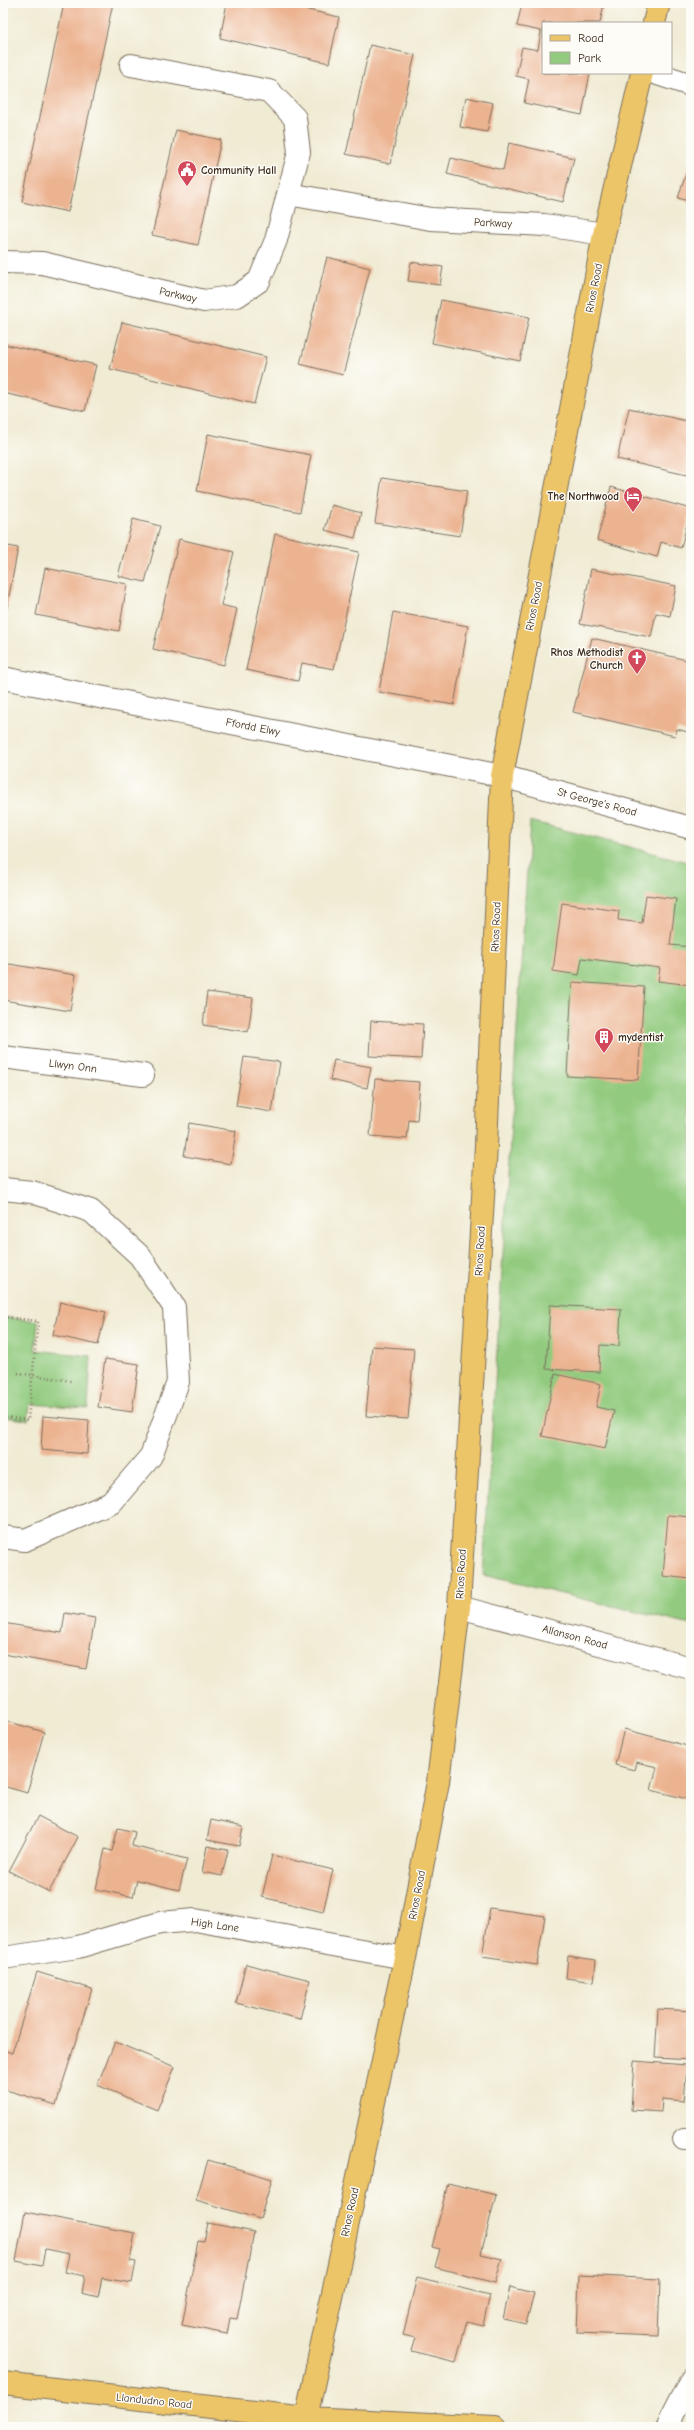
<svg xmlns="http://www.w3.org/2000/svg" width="694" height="2430" font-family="'Comic Neue',sans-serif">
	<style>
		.green { fill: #92cb7f; stroke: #667a4e }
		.building { fill: #ecb391 }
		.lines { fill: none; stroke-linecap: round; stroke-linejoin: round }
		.minor-casing { stroke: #7a6e5d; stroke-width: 24 }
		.major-casing { stroke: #7a6e5d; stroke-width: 24 }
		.path { stroke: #7a6e5d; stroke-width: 2.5; stroke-dasharray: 1 3; stroke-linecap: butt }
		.minor { stroke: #fff; stroke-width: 22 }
		.major { stroke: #edc569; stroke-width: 22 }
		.labels { text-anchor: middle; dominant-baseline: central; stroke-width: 3; stroke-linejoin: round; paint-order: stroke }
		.poi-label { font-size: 11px; font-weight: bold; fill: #3b2a1e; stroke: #fdfcf7; text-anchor: start }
		.street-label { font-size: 11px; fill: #3b2a1e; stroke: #fdfcf7 }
	</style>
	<rect width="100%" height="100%" fill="#fdfcf7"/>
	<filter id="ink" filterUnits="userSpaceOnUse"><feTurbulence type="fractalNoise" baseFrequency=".025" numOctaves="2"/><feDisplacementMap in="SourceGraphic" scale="8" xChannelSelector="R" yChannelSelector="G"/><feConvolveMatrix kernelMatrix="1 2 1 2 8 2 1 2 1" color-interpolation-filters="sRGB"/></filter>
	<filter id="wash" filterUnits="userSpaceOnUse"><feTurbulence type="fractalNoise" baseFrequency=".012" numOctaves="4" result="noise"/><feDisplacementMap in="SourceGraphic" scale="16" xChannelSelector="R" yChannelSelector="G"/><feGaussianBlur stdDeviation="0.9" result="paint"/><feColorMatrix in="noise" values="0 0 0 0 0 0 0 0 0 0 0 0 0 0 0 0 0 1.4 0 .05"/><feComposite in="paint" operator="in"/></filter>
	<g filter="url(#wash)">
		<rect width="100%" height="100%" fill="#f0ebd3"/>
		<path class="green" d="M 530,821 L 691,863 L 691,1625 L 483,1575 Z
			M 3,1317 L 38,1321 L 35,1350 L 91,1356 L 88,1408 L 30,1404 L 28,1420 L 3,1417 Z"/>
		<g id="blocks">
			<path class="building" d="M 64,3 L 113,3 L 68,212 L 22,202 Z
				M 227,3 L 277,3 L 339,17 L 329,63 L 220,38 Z
				M 522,3 L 604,3 L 600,23 L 543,23 L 543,73 L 590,73 L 582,115 L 524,103 L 529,79 L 516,76 L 522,47 L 538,50 L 541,31 L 517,26 Z
				M 370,45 L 415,55 L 390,164 L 346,154 Z
				M 466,97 L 493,103 L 487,132 L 460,127 Z
				M 176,130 L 221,140 L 198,245 L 152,235 Z
				M 509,143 L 574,158 L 563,202 L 447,174 L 451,158 L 503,170 Z
				M 691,159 L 691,202 L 678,198 Z
				M 327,257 L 370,268 L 343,375 L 300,364 Z
				M 411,262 L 443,267 L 440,285 L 408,281 Z
				M 441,300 L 529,317 L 520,361 L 432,343 Z
				M 122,322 L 266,357 L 254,404 L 110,369 Z
				M 3,344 L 96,365 L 85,411 L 3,393 Z
				M 629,408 L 691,422 L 691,476 L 617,459 Z
				M 208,434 L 311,455 L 300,512 L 197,491 Z
				M 382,478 L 467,491 L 460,536 L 375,523 Z
				M 611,487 L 691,509 L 681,548 L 661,542 L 657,557 L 597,540 Z
				M 332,505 L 361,513 L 355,538 L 325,530 Z
				M 133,519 L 160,526 L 145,582 L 118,576 Z
				M 275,534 L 359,552 L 334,669 L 302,663 L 298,681 L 246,670 Z
				M 179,539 L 234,552 L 221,605 L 237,609 L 224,665 L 153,649 Z
				M 3,545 L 18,548 L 6,612 L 3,612 Z
				M 45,568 L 127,584 L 119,631 L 36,615 Z
				M 591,569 L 676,586 L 670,616 L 656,613 L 651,637 L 580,624 Z
				M 393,612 L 468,626 L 454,705 L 379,692 Z
				M 592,638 L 691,661 L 691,733 L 677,729 L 675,736 L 573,712 Z
				M 646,895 L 676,899 L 670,945 L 691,947 L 691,985 L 658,981 L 660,968 L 582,958 L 579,975 L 553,971 L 562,903 L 619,911 L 618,920 L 642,923 Z
				M 3,963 L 76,975 L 70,1011 L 3,1000 Z
				M 572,982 L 644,987 L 638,1080 L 567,1076 Z
				M 207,992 L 253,998 L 248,1032 L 203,1025 Z
				M 371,1021 L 423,1024 L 421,1059 L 369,1056 Z
				M 244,1057 L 280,1062 L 272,1112 L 236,1106 Z
				M 334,1060 L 371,1067 L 367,1088 L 330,1080 Z
				M 375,1079 L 420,1082 L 417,1121 L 409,1120 L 407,1139 L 370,1136 Z
				M 189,1123 L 236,1131 L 231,1164 L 184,1156 Z
				M 60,1302 L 106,1312 L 98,1345 L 53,1335 Z
				M 550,1305 L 621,1309 L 619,1346 L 600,1345 L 599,1372 L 546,1369 Z
				M 372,1346 L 414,1349 L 408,1419 L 366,1416 Z
				M 105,1359 L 139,1364 L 132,1412 L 98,1407 Z
				M 555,1374 L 601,1384 L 596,1407 L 614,1411 L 605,1449 L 542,1436 Z
				M 43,1416 L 89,1420 L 87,1454 L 41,1450 Z
				M 668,1515 L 691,1517 L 691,1579 L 663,1576 Z
				M 65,1613 L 95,1618 L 86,1669 L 3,1654 L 3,1623 L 62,1633 Z
				M 3,1720 L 44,1732 L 27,1793 L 3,1786 Z
				M 624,1729 L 691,1747 L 691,1800 L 651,1790 L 657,1767 L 636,1762 L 634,1770 L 615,1765 Z
				M 38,1816 L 78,1837 L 49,1892 L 9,1871 Z
				M 211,1820 L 243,1827 L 239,1846 L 207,1840 Z
				M 118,1828 L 135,1832 L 132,1846 L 187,1859 L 179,1890 L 137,1880 L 133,1897 L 96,1889 L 105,1849 L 112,1851 Z
				M 207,1846 L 228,1850 L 222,1876 L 202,1872 Z
				M 272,1855 L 333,1870 L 323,1912 L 262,1897 Z
				M 490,1908 L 545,1916 L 537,1965 L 482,1957 Z
				M 568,1956 L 596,1960 L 594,1982 L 566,1978 Z
				M 246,1964 L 310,1980 L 300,2019 L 236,2003 Z
				M 37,1972 L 92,1989 L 56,2105 L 3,2089 L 3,2050 L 12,2053 Z
				M 658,2009 L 691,2011 L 691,2060 L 655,2058 Z
				M 115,2042 L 175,2067 L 157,2110 L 97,2085 Z
				M 634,2061 L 687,2065 L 684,2101 L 662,2099 L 661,2112 L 631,2110 Z
				M 208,2160 L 272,2179 L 260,2219 L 196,2200 Z
				M 448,2183 L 496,2195 L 481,2254 L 502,2259 L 495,2283 L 435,2267 L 440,2249 L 432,2247 Z
				M 25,2212 L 135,2233 L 130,2261 L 136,2262 L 132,2283 L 102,2278 L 98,2297 L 82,2293 L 85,2276 L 65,2272 L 69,2254 L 45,2249 L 42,2266 L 16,2261 Z
				M 208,2223 L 254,2232 L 237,2319 L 230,2318 L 227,2334 L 182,2325 L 198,2241 L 204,2242 Z
				M 579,2275 L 660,2279 L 658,2336 L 577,2333 Z
				M 417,2277 L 490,2295 L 483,2325 L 467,2321 L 456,2362 L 411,2351 L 415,2338 L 403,2335 Z
				M 510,2287 L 534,2293 L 526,2324 L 503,2319 Z"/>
		</g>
	</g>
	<g filter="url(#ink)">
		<use href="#blocks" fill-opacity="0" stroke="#7a6e5d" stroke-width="1"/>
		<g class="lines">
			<defs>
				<path id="minor" d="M 655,73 L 691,85
					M 288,194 L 431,219 L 544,225 L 604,234
					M 3,262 L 42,263 L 204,301 L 237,296 L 259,281 L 276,240 L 299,152 L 295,118 L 269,91 L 131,65
					M 3,678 L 502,776 L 691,828
					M 3,1057 L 143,1075
					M 3,1189 L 32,1192 L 91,1211 L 140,1256 L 174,1307 L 178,1382 L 151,1456 L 111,1503 L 25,1540 L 3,1537
					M 459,1607 L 691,1668
					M 3,1958 L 78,1947 L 160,1923 L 195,1920 L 405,1958
					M 684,2139 L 691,2139
					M 667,2427 L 691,2380"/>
				<path id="major" d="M 654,23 L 659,3
					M 3,2383 L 306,2418 L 495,2427
					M 306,2418 L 405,1958 L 438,1782 L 459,1607 L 486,1146 L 502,776 L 604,234 L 642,73"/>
			</defs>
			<use href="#minor" class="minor-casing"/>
			<use href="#major" class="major-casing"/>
			<path class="path" d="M 3,1317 L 38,1321 L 28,1420 L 3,1417
				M 18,1373 L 71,1381"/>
			<use href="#minor" class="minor"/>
			<use href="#major" class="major"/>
		</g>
	</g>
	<defs>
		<symbol id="civic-pin" viewBox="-11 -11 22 30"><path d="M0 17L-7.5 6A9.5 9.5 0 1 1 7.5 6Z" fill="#d1495b" stroke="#fdfcf7"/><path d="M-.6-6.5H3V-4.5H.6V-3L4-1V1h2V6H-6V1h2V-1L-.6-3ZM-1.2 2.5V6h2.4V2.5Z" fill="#fff"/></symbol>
		<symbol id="hotel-pin" viewBox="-11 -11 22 30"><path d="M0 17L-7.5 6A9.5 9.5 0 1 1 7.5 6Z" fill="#d1495b" stroke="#fdfcf7"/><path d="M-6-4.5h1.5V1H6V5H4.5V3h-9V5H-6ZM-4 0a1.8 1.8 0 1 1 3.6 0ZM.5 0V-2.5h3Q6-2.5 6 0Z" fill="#fff"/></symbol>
		<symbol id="church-pin" viewBox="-11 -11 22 30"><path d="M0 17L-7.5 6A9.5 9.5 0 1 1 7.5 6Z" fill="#d1495b" stroke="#fdfcf7"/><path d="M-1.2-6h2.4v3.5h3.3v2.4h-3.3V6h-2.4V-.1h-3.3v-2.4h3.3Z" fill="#fff"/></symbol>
		<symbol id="building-pin" viewBox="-11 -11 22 30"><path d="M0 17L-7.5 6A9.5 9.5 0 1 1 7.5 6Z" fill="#d1495b" stroke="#fdfcf7"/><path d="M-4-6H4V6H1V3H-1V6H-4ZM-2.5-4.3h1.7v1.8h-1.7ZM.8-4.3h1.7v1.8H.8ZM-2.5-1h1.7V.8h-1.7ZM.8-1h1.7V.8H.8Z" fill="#fff"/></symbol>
	</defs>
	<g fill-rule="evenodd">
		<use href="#civic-pin" x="176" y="159" width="22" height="30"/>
		<use href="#hotel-pin" x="622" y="485" width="22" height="30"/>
		<use href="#church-pin" x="626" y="647" width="22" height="30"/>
		<use href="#building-pin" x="593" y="1026" width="22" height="30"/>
	</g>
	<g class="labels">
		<g class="poi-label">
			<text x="201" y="170">Community Hall</text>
			<text x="619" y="496" text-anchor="end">The Northwood</text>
			<text x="623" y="652" text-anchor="end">Rhos Methodist<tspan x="623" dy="13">Church</tspan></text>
			<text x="618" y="1037">mydentist</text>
		</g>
		<g class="street-label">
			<text transform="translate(493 223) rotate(3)">Parkway</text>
			<text transform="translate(594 288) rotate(-79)">Rhos Road</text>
			<text transform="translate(178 295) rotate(13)">Parkway</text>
			<text transform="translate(534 606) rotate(-79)">Rhos Road</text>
			<text transform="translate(253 727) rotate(11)">Ffordd Elwy</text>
			<text transform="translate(597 802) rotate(15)">St George's Road</text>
			<text transform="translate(496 927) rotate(-88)">Rhos Road</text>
			<text transform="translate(73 1066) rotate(7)">Llwyn Onn</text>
			<text transform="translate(480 1251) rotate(-87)">Rhos Road</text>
			<text transform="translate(461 1574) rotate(-87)">Rhos Road</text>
			<text transform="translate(575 1637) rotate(15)">Allanson Road</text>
			<text transform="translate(417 1895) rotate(-79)">Rhos Road</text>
			<text transform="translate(215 1925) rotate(8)">High Lane</text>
			<text transform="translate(350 2212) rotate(-78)">Rhos Road</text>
			<text transform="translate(154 2401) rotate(6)">Llandudno Road</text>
		</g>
	</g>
	<rect width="694" height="2430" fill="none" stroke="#fdfcf7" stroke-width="16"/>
	<rect x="542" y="22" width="130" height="52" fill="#fdfcf7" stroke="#afa8a0"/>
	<rect x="550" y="35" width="20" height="6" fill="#edc569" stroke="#afa8a0"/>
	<text x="578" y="42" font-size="12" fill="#3b2a1e">Road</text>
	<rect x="550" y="52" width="20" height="12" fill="#92cb7f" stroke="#afa8a0"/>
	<text x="578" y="62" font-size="12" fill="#3b2a1e">Park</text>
</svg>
